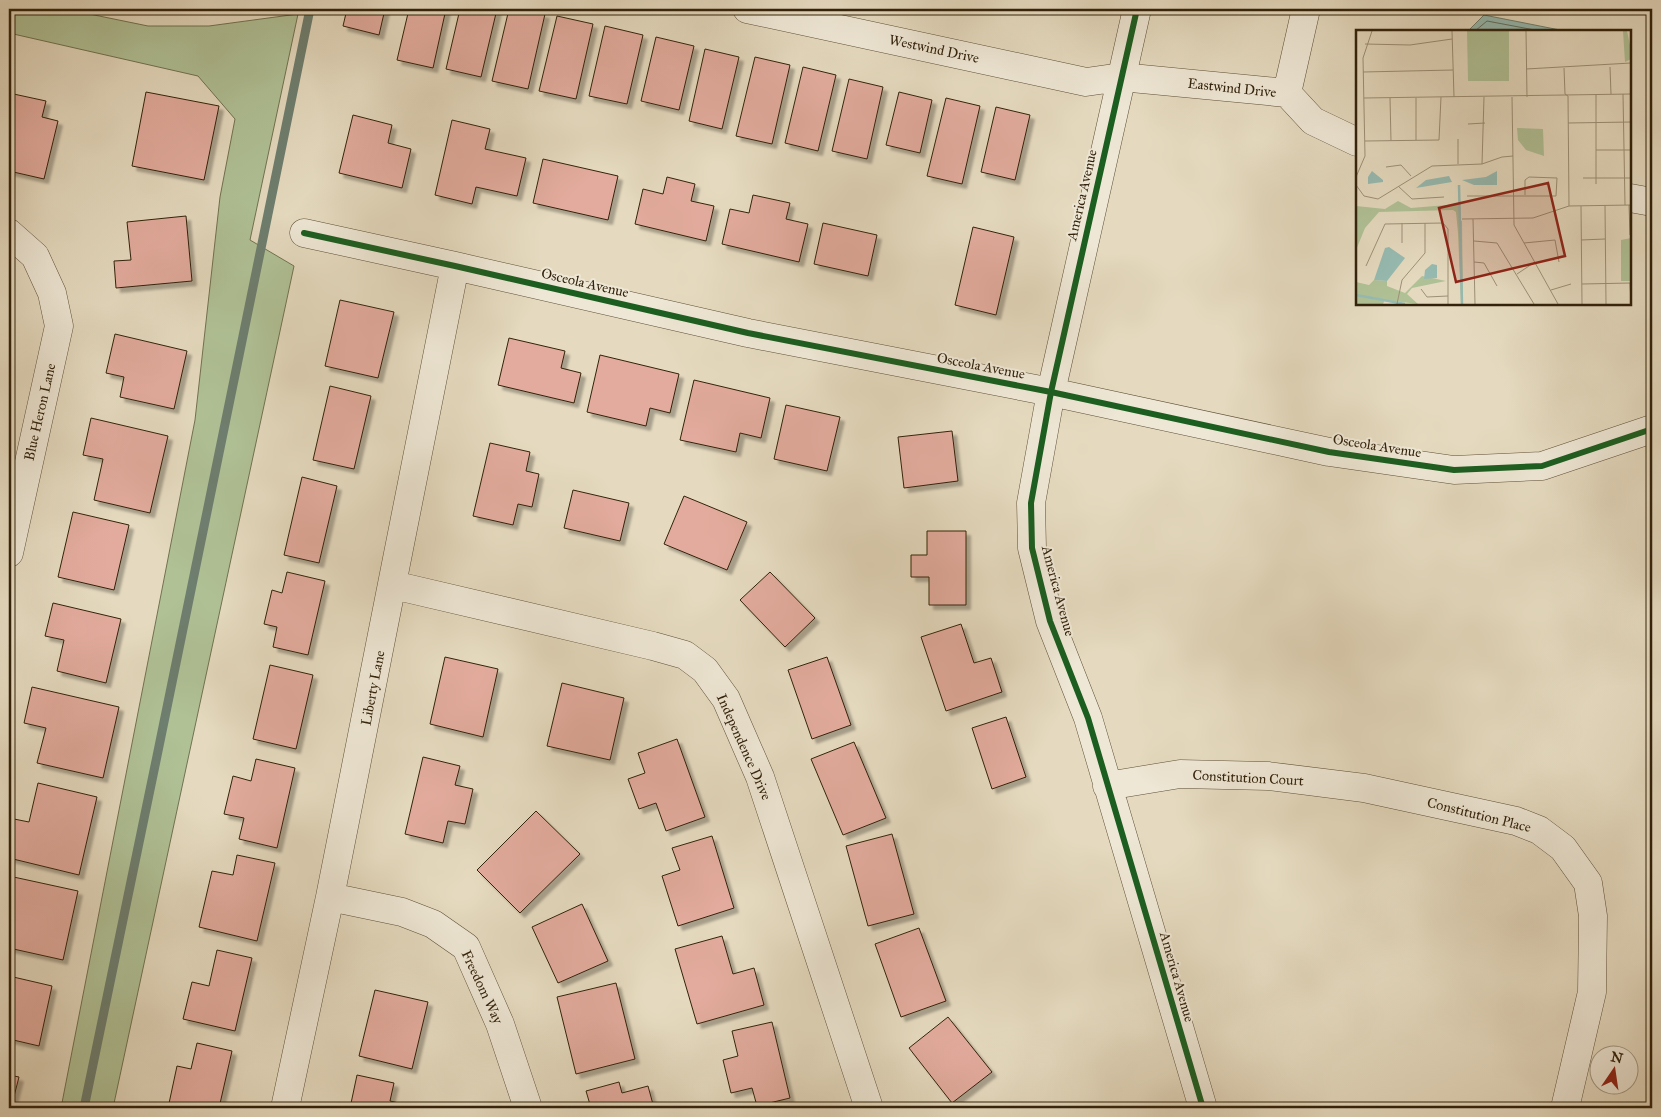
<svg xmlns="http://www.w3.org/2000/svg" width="1661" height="1117" font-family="'IM FELL Great Primer',serif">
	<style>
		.green { fill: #b0c196; stroke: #717250 }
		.water { fill: #96bbb2; stroke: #6e7e6f }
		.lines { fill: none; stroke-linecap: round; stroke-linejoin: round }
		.shore { stroke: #646e5e; stroke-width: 1 }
		.stream { stroke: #6e7e6f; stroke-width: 9 }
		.building { fill: #e2ab9d; stroke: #32220b; filter: url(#shadow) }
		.minor-casing { stroke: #5f5038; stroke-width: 29 }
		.minor { stroke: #eee7d5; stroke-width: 28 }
		.cycleway-casing { stroke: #eee7d5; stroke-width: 9 }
		.cycleway { stroke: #1b5e20; stroke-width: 6 }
		.labels { text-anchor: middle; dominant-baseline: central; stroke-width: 4; stroke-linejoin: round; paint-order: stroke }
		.street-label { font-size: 14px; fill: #32220b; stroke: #eee7d5 }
		.inset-river { fill: none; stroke: #96bbb2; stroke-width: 2.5 }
		.inset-road { fill: none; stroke: #9d9077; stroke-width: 1 }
		.view { fill: #8f2418; fill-opacity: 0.15; stroke: #8f2418; stroke-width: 2.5 }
		.inset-edge { fill: none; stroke: #32220b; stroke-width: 2.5 }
	</style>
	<defs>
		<filter id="shadow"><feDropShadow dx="4.5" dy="4.5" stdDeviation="1" flood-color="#0004"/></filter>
	</defs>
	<rect width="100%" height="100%" fill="#e5dabf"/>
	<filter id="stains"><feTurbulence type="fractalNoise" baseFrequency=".004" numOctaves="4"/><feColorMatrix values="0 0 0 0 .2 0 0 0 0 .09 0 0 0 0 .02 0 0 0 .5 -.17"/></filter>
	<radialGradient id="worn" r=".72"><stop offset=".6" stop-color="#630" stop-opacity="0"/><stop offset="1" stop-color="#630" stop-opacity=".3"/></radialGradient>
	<path class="green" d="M 9,9 L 65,9 L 148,26 L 209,26 L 298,14 L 250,240 L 294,266 L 113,1108 L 61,1108 L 195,420 L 220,197 L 235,119 L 198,76 L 9,33 Z"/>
	<path class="water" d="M 1484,15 L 1565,31 L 1468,31 Z"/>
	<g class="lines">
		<path class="shore" d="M 1475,31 L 1487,21 L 1540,31"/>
		<path class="stream" d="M 84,1108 C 161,742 234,375 310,9"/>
	</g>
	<path class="building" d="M 347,9 L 385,9 L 379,35 L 343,26 Z
		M 409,9 L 446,9 L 433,68 L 397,60 Z
		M 460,9 L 497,9 L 481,77 L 446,69 Z
		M 509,9 L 523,9 L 545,14 L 528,89 L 492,81 Z
		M 557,16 L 593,24 L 576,99 L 539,91 Z
		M 605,26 L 643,35 L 627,104 L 589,96 Z
		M 656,37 L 694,46 L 679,110 L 641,101 Z
		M 705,49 L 739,57 L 722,129 L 689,121 Z
		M 755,57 L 790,65 L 772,144 L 736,136 Z
		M 803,67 L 836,75 L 818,151 L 785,143 Z
		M 849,79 L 883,87 L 867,159 L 832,151 Z
		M 146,92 L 219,106 L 204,180 L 132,166 Z
		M 899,92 L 932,100 L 920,153 L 886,145 Z
		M 9,93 L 46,101 L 42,117 L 58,121 L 44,179 L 9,171 Z
		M 946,98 L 980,106 L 962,184 L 927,176 Z
		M 996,107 L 1030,115 L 1015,180 L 981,172 Z
		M 353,115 L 392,125 L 388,143 L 411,149 L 402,188 L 339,173 Z
		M 452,120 L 490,129 L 485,149 L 526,158 L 517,196 L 476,187 L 472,204 L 435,195 Z
		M 543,159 L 618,176 L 608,220 L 533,203 Z
		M 667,177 L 695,184 L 691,201 L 714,206 L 706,241 L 635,224 L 643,189 L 663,194 Z
		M 753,195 L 790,203 L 786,219 L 808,224 L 799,262 L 722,244 L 730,209 L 749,213 Z
		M 186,216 L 192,281 L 116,288 L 114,261 L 131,260 L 127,222 Z
		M 823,223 L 877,235 L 868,276 L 814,264 Z
		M 973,227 L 1014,237 L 996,315 L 955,305 Z
		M 340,300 L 394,312 L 378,378 L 325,366 Z
		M 115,334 L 187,351 L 174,409 L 120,397 L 124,377 L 106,373 Z
		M 509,338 L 565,351 L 561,368 L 581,373 L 574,403 L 498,385 Z
		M 600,355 L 679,374 L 670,413 L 650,408 L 646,426 L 587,412 Z
		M 694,380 L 770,398 L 761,438 L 740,433 L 736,452 L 680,440 Z
		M 330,386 L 371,396 L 354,469 L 313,460 Z
		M 786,405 L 840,417 L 827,471 L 774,459 Z
		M 91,418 L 168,436 L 150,513 L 94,500 L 103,459 L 83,455 Z
		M 952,431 L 958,481 L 904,488 L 898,437 Z
		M 490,443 L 530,452 L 526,471 L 539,474 L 532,507 L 518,504 L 513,525 L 473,516 Z
		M 302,477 L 337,486 L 319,563 L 284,555 Z
		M 573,490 L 629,503 L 620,541 L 564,528 Z
		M 684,496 L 747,522 L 727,570 L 664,544 Z
		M 73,512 L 129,525 L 114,590 L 58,577 Z
		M 927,531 L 966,531 L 966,605 L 929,605 L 929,577 L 911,577 L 911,555 L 927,555 Z
		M 287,572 L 325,581 L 308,655 L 273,647 L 277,627 L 264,624 L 272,590 L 282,593 Z
		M 770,572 L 815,618 L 785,647 L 740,600 Z
		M 53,603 L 121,619 L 106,683 L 57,671 L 64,640 L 45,636 Z
		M 961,624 L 974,663 L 991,658 L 1002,692 L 946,711 L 921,637 Z
		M 445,657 L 498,669 L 483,737 L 430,724 Z
		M 827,657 L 851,725 L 812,739 L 788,670 Z
		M 270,665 L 313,675 L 296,749 L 253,739 Z
		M 562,683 L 624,698 L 610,760 L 547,746 Z
		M 32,687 L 119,707 L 103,778 L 37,763 L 46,728 L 24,723 Z
		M 1006,717 L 1026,777 L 992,789 L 972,728 Z
		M 677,739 L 705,817 L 666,831 L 656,803 L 639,809 L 628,779 L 645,773 L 638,753 Z
		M 854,742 L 886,818 L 843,835 L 811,759 Z
		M 423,757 L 460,766 L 455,785 L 473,789 L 465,824 L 448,821 L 443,843 L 405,834 Z
		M 256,759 L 295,768 L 277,848 L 239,839 L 244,818 L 224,814 L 233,776 L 251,781 Z
		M 38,783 L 97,797 L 79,875 L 9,858 L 9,818 L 29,822 Z
		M 536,811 L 580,854 L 520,913 L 477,870 Z
		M 892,834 L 914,914 L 868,926 L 846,846 Z
		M 712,836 L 734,908 L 678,926 L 662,876 L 680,870 L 672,848 Z
		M 237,855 L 275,863 L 257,941 L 199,927 L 212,871 L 233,875 Z
		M 9,876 L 78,891 L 63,960 L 9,948 L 9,915 L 10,908 L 9,907 Z
		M 582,904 L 608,961 L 558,983 L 532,927 Z
		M 919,928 L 946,1001 L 901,1017 L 875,944 Z
		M 722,936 L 733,974 L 754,968 L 764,1005 L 697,1024 L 675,949 Z
		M 217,950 L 252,958 L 235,1031 L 183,1019 L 192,982 L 209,986 Z
		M 9,976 L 52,986 L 39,1046 L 9,1039 Z
		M 616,983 L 635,1059 L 576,1074 L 557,997 Z
		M 375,990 L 428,1002 L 412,1069 L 359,1056 Z
		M 948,1017 L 992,1072 L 952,1103 L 909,1048 Z
		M 772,1022 L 790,1098 L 757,1106 L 752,1088 L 731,1093 L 723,1060 L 738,1056 L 732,1031 Z
		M 197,1043 L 232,1051 L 219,1108 L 168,1108 L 177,1066 L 191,1069 Z
		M 9,1075 L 19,1077 L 11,1108 L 9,1108 Z
		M 357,1075 L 394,1083 L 390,1101 L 407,1105 L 406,1108 L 350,1108 Z
		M 619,1082 L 622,1093 L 648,1086 L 654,1108 L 591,1108 L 586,1091 Z"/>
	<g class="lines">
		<defs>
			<path id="minor" d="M 747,9 L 1086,82 L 1121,77 L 1287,93 L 1313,121 L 1357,142
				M 1137,9 L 1051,392 L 1031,503 L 1032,548 L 1050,621 L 1088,718 L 1203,1108
				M 1287,93 L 1306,9
				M 1630,198 L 1652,202
				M 9,233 L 35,256 L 52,293 L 59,326 L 9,553
				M 304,233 L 455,266 L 748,333 L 1051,392 L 1329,452 L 1454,470 L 1542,466 L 1652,429
				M 393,585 L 653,646 L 685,655 L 705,670 L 726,699 L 760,777 L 869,1108
				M 1107,786 L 1180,774 L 1268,776 L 1364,788 L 1516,821 L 1539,830 L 1563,848 L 1588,883 L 1593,916 L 1592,992 L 1565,1108
				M 330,897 L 402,912 L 433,924 L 466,947 L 500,1024 L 528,1108
				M 285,1108 L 330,897 L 455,266"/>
		</defs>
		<use href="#minor" class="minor-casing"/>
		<use href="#minor" class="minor"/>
		<defs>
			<path id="cycleway" d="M 1137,9 L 1051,392 L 1031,503 L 1032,548 L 1050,621 L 1088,718 L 1203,1108
				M 304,233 L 455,266 L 748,333 L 1051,392 L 1329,452 L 1454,470 L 1542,466 L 1652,429"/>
		</defs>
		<use href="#cycleway" class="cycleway-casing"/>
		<use href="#cycleway" class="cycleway"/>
	</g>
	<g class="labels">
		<g class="street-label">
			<text transform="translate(934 49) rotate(12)">Westwind Drive</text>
			<text transform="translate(1232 88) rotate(6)">Eastwind Drive</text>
			<text transform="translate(1082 195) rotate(-77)">America Avenue</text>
			<text transform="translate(585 283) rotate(13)">Osceola Avenue</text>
			<text transform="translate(981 366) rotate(11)">Osceola Avenue</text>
			<text transform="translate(40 412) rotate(-77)">Blue Heron Lane</text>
			<text transform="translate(1377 446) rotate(9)">Osceola Avenue</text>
			<text transform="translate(1058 591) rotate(75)">America Avenue</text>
			<text transform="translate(373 688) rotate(-79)">Liberty Lane</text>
			<text transform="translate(744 747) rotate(66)">Independence Drive</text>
			<text transform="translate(1248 778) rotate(3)">Constitution Court</text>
			<text transform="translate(1479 815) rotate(14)">Constitution Place</text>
			<text transform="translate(1177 977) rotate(74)">America Avenue</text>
			<text transform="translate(482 987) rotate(65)">Freedom Way</text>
		</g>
	</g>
	<g transform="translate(1356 30)">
		<rect width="275" height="275" fill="#e5dabf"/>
		<path d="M 111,1 L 153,1 L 153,51 L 112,51 ZM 267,1 L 271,1 L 275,20 L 275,29 L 269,32 ZM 161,98 L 187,99 L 188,126 L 170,120 L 162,110 ZM 42,171 L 55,178 L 103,174 L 103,190 L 106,191 L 107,274 L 105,274 L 102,203 L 100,182 L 97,180 L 23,182 L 9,198 L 0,220 L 0,176 L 29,179 ZM 275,208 L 275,251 L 265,251 L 265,210 ZM 66,246 L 90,251 L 56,258 L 51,264 L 62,274 L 29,270 L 27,274 L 0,274 L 0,252 L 13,255 L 18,250 L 31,251 L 31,256 L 49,263 Z" fill="#b0c196"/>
		<path d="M 16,141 L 27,150 L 27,152 L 12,154 L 12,147 ZM 141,141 L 141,155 L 118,155 L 106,150 L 130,147 ZM 93,146 L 96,152 L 60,158 L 70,150 ZM 33,217 L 49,228 L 31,251 L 18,250 L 29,218 ZM 76,234 L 81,235 L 81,248 L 68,249 L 69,240 Z" fill="#96bbb2"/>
		<path class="inset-river" d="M 103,155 L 106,274M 0,265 L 49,274"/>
		<path class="inset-road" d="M 96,1 L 98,67M 170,1 L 171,67M 9,14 L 54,15 L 96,9M 254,37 L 255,64M 208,38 L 209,64 L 212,66 L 213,176M 170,39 L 275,33M 7,42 L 97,40M 240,64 L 240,154M 267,64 L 269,175M 156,67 L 158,195 L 202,274M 8,68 L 275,64M 34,68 L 35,111M 60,68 L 60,110M 212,93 L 275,92M 112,94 L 129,93M 102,109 L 102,134M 9,111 L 83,110 L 85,67M 240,120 L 275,120M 126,134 L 128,67M 30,137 L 45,135 L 55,146M 0,147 L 9,126 L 7,28 L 16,1M 227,148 L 275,148M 0,155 L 8,166 L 22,169 L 76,136 L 126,134 L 146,127 L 157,126M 42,156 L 56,169 L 88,167M 111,166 L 200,166 L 201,148 L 173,147 L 169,150 L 169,165M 249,175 L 250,274M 273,175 L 274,205M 225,176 L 226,274M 106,189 L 177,188 L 213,176 L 275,175M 117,189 L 119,274M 46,193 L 46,213M 225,210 L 249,209M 118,211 L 141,213 L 178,274M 168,213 L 199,210 L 203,232M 118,232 L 128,233 L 141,256M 10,236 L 29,194 L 87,193 L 92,199 L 92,274M 161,244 L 179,232M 274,253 L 275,274M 226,254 L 275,253M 65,259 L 71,267 L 92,266M 195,260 L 215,254M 41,274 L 46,250 L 69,223 L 69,193"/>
		<path class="view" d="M 192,153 L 209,226 L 100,252 L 83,178 Z"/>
		<rect width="275" height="275" class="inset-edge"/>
	</g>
	<rect width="1661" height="1117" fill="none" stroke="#e5dabf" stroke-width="30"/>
	<rect x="10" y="10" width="1641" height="1097" fill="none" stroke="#32220b" stroke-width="2.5"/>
	<rect x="15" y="15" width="1631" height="1087" fill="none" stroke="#32220b"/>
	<g transform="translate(1614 1070) rotate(13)"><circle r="24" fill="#eee7d5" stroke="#a39884"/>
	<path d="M0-4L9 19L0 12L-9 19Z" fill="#8f2418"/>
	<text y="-8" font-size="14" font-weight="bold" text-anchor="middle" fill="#32220b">N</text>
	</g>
	<rect width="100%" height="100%" filter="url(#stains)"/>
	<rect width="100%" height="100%" fill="url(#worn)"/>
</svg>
